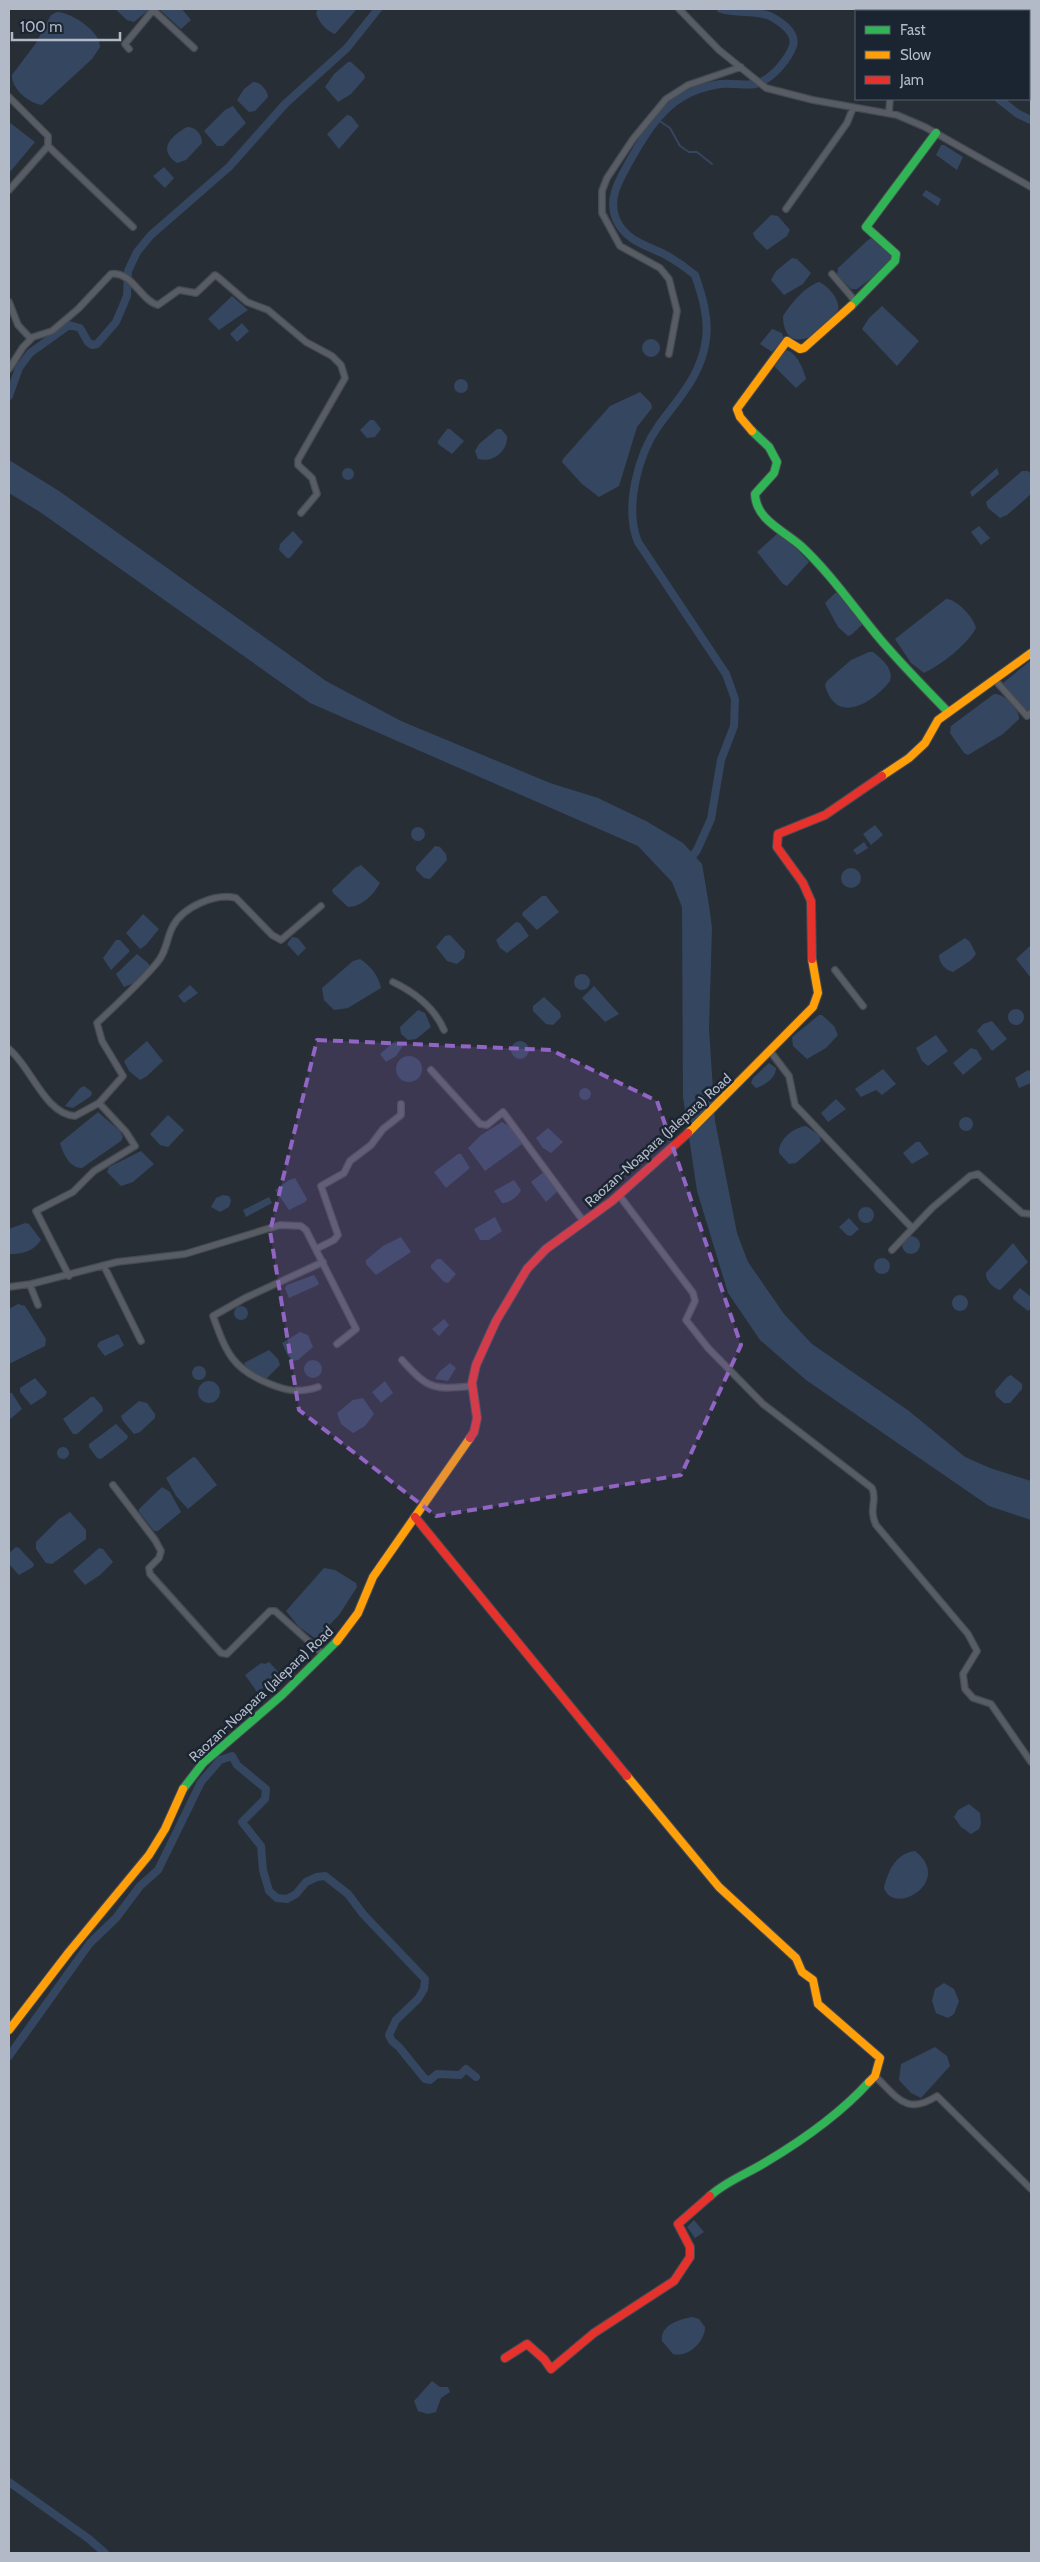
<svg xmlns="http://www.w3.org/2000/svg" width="1040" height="2562" font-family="Cabin,sans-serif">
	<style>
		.water { fill: #354660 }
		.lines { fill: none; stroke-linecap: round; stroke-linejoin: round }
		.stream { stroke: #354660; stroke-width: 2 }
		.canal { stroke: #354660; stroke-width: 8 }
		.street-casing { stroke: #464a51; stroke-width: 8 }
		.fast-casing { stroke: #464a51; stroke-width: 10 }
		.slow-casing { stroke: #464a51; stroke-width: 10 }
		.jam-casing { stroke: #464a51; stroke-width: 10 }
		.street { stroke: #585d65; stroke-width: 5.5 }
		.fast { stroke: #30b455; stroke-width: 8 }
		.slow { stroke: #ff9f0a; stroke-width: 8 }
		.jam { stroke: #e5322d; stroke-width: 8 }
		.marked { fill: #9165c3; fill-opacity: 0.2; stroke: #9165c3; stroke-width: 4; stroke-dasharray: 10 6; stroke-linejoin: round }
		.labels { text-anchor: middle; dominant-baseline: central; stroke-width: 5; stroke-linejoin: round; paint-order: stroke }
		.street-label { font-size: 14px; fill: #b2bac8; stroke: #1b2431 }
	</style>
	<rect width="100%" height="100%" fill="#282e36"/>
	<path class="water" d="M 115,9 L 150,9 L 134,22 L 127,20 Z
		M 159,9 L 182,9 L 191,20 L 181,29 Z
		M 318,9 L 356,9 L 356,10 L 335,34 C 326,31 318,21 316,13 Z
		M 57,12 C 71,12 101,32 100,47 L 92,59 L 42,105 C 30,104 11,89 12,75 L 36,43 L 51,15 Z
		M 348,62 L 351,62 L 364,74 L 365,78 L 351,94 L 338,102 L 325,87 L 334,74 Z
		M 253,82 C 260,81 268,91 268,97 L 255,111 L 249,112 L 237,100 L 244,89 Z
		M 233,106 L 246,123 L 223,146 L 217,146 L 204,131 L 225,110 Z
		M 347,115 L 351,116 L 359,126 L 339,149 L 327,134 Z
		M 9,122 L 35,142 L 9,173 Z
		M 187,127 C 196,127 202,134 202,143 L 186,160 L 177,163 C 157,149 171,136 187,127 Z
		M 941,145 L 944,145 L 963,157 L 957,170 L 936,155 Z
		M 164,167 L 174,178 L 165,188 L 153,176 Z
		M 926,190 L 941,199 L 938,206 L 922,195 Z
		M 771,215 L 778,216 L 790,230 L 787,236 L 767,250 L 755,238 L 753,233 Z
		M 874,237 L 892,255 L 893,258 L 883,270 L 857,289 L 851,289 L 837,275 L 838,268 L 868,240 Z
		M 792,258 L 797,259 L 811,273 L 803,284 L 784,295 L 771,280 L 776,271 Z
		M 819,282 C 827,285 841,300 838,310 C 832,328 784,363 783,316 C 791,304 804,287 819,282 Z
		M 232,296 L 248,310 L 219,330 L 208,319 Z
		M 882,306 L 919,341 L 897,366 L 862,329 L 869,318 Z
		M 242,323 L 249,331 L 237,342 L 230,334 Z
		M 772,329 L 782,333 L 784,339 L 772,352 L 760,344 Z
		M642 348a9 9 0 1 1 18 0a9 9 0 1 1-18 0Z
		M 785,350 C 796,351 803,368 806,379 L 796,388 L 773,365 Z
		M454 386a7 7 0 1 1 14 0a7 7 0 1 1-14 0Z
		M 640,392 L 651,403 L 652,408 L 637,427 L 619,486 L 599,497 L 582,484 L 562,462 L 563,459 L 610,406 Z
		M 370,420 L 374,420 L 381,429 L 375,437 L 367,438 L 360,430 Z
		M 447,429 L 450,429 L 464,441 L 452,454 L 438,444 L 438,441 Z
		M 497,429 L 501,429 L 507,436 C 508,452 492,463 478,459 L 475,451 L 479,444 Z
		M 9,460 L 59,491 L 326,681 L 401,721 L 550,783 L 598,798 L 646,821 L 683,843 L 702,864 L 709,905 L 712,928 L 709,1028 L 715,1121 L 737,1233 L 748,1262 L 784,1314 L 812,1344 L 909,1411 L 965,1457 L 990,1468 L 1031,1481 L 1031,1520 L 989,1506 L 806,1380 L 760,1340 L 728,1293 L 697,1191 L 683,1097 L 682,907 L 672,882 L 638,846 L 310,703 L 40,512 L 9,493 Z
		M 997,468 L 999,474 L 972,497 L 970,492 Z
		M342 474a6 6 0 1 1 12 0a6 6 0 1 1-12 0Z
		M 1022,471 L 1028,471 L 1031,474 L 1031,494 L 1007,515 L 1000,518 L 988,508 L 986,502 Z
		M 979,526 L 990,538 L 981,545 L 971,532 Z
		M 293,531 L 303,542 L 290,558 L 287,558 L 279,550 L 280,544 Z
		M 777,534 L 785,536 L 809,562 L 787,586 L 783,584 L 757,552 Z
		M 835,593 L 839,593 L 864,623 L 851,635 L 848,636 L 838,627 L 825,603 Z
		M 946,599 C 957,599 974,618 976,628 C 967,645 941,665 924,673 L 911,663 L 895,639 Z
		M 869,652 L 873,652 C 882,659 894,669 890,681 C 873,703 836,726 825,685 L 827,681 L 851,660 Z
		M 1031,660 L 1031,710 L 1030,711 L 1024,708 L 1003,683 Z
		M 994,694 C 1004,693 1020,710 1019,719 L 1003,734 L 968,755 L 964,753 L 950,733 L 951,726 Z
		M 875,825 L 883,835 L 871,845 L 863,834 Z
		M411 834a7 7 0 1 1 14 0a7 7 0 1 1-14 0Z
		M 864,842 L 868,848 L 857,855 L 853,850 Z
		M 435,846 L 440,847 L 446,854 L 447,860 L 430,879 L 424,878 L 416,870 L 416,867 Z
		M 361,865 L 380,883 C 374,894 362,907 348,907 L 333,893 L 332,890 L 355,868 Z
		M841 878a10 10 0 1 1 20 0a10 10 0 1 1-20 0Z
		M 542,896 L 546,896 L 559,912 L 537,930 L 522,915 L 523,912 Z
		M 143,914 L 159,929 L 146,945 L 140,949 L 126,933 Z
		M 516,922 L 520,923 L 529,936 L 507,953 L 500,948 L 496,940 Z
		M 450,935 L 465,951 L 464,958 L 457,964 L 447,961 L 436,947 L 445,936 Z
		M 292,937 L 298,938 L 306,948 L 298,956 L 287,944 Z
		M 965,938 L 970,942 L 976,954 L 971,960 L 953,972 C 945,970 939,963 939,955 Z
		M 116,940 L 120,940 L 130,951 L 111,970 L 103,958 Z
		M 1031,945 L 1031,978 L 1016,959 Z
		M 137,954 L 149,964 L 149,967 L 134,983 L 124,987 L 116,974 Z
		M 360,959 C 370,965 379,976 381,988 L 348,1008 L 334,1010 L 324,1000 L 322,988 L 353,961 Z
		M574 982a8 8 0 1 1 16 0a8 8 0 1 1-16 0Z
		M 190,985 L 198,993 L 184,1003 L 178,996 Z
		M 594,986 L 619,1014 L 605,1022 L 582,998 Z
		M 544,997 L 560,1012 L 561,1017 L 553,1025 L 546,1024 L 533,1011 L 533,1006 Z
		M1008 1017a8 8 0 1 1 16 0a8 8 0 1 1-16 0Z
		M 418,1010 L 425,1013 L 431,1027 L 416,1039 L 408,1040 L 401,1034 L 400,1027 Z
		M 819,1015 L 822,1015 L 834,1026 L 838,1035 L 826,1048 L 807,1059 L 793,1046 L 792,1037 Z
		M 992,1021 L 1007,1039 L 992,1051 L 977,1031 L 983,1024 Z
		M 936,1035 L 948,1051 L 928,1066 L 922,1061 L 916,1048 Z
		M511 1050a9 9 0 1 1 18 0a9 9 0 1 1-18 0Z
		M 147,1041 L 163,1061 L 147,1076 L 140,1080 L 129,1071 L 124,1061 Z
		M 395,1041 L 403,1046 L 396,1056 L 386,1062 L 380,1054 Z
		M 971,1048 L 977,1050 L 982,1059 L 963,1075 L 953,1063 Z
		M396 1069a13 13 0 1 1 26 0a13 13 0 1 1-26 0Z
		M 769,1063 L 776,1068 C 776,1078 765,1085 756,1088 L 751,1083 L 753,1078 Z
		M 883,1069 L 896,1084 L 882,1095 L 876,1090 L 861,1097 L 855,1089 Z
		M 1028,1070 L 1031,1072 L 1031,1083 L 1019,1088 L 1015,1078 Z
		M 84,1086 L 92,1092 L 91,1096 L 73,1108 L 65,1106 L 80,1088 Z
		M579 1094a6 6 0 1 1 12 0a6 6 0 1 1-12 0Z
		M 836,1099 L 846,1109 L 828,1122 L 821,1113 Z
		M 98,1112 L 120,1131 L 123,1137 L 121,1141 L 82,1168 C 70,1168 63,1154 60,1143 Z
		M 168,1115 L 184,1130 L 168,1147 L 160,1145 L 150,1134 Z
		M959 1124a7 7 0 1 1 14 0a7 7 0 1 1-14 0Z
		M 502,1122 L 512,1128 L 522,1144 L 485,1171 L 468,1148 L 481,1135 Z
		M 806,1126 L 819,1135 L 821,1141 L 796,1163 L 789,1164 L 779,1153 C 778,1140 794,1127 806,1126 Z
		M 548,1128 L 563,1142 L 551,1153 L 543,1148 L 536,1138 Z
		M 916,1142 L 920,1142 L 929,1154 L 912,1164 L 903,1153 Z
		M 141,1151 L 154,1164 L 133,1182 L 121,1186 L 107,1172 L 109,1167 Z
		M 458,1154 L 461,1154 L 470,1168 L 446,1188 L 434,1172 Z
		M 545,1171 L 559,1190 L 546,1202 L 531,1182 Z
		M 295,1178 L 307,1199 L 305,1202 L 289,1210 L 275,1190 L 289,1180 Z
		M 514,1180 L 521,1190 C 518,1197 509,1203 502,1203 L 494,1191 Z
		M 223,1195 L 229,1196 L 231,1200 L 229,1207 L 220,1212 L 211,1207 L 216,1198 Z
		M 269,1197 L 272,1203 L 246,1217 L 243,1210 Z
		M858 1215a8 8 0 1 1 16 0a8 8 0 1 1-16 0Z
		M 495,1217 L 502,1231 L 489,1240 L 480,1240 L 474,1229 Z
		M 849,1218 L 859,1229 L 851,1236 L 847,1235 L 839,1227 Z
		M 25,1223 L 29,1224 L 41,1240 C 33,1252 22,1254 9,1254 L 9,1229 Z
		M902 1245a9 9 0 1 1 18 0a9 9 0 1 1-18 0Z
		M 401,1237 L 411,1252 L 376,1275 L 366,1264 L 366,1260 L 383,1246 Z
		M 1013,1243 L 1028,1262 L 1000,1290 C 994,1289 985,1280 986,1273 Z
		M874 1266a8 8 0 1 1 16 0a8 8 0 1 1-16 0Z
		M 437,1259 L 441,1259 L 456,1274 L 448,1283 L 444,1282 L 431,1268 L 431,1265 Z
		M 314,1275 L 319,1283 L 318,1285 L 289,1298 L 285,1288 L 287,1285 Z
		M 1020,1288 L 1031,1297 L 1031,1308 L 1028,1311 L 1013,1299 L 1013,1296 Z
		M952 1303a8 8 0 1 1 16 0a8 8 0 1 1-16 0Z
		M 18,1304 L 25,1306 L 46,1339 L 45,1346 L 9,1364 L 9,1309 Z
		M234 1313a7 7 0 1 1 14 0a7 7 0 1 1-14 0Z
		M 444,1319 L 449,1325 L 439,1336 L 432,1329 Z
		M 300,1332 L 308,1335 L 313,1347 L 298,1360 L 293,1361 L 288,1356 L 282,1343 Z
		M 118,1334 L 124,1345 L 122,1347 L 105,1356 L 97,1346 L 99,1342 Z
		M 269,1350 L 278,1359 L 280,1365 L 267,1378 C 257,1379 247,1372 244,1363 Z
		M304 1369a9 9 0 1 1 18 0a9 9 0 1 1-18 0Z
		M 450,1363 L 456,1368 L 448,1381 L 435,1379 L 439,1372 Z
		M192 1373a7 7 0 1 1 14 0a7 7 0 1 1-14 0Z
		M 1011,1375 L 1022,1384 L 1022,1389 L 1010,1403 L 1004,1403 L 996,1396 L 995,1391 L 1007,1377 Z
		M 35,1378 L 47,1392 L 45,1396 L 31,1405 L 20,1392 L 20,1388 Z
		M 385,1381 L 393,1393 L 381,1403 L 372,1392 Z
		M198 1392a11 11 0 1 1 22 0a11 11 0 1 1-22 0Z
		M 9,1393 L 12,1393 L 22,1409 L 9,1420 Z
		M 91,1397 L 94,1397 L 102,1406 L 103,1411 L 77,1434 L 73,1434 L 63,1419 Z
		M 363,1398 L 374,1414 L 365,1426 L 353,1433 L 341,1424 L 337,1413 L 353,1400 Z
		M 139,1401 L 147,1403 L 155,1414 L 155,1418 L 140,1432 L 134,1434 L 123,1421 L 121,1416 Z
		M 116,1424 L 128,1436 L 127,1439 L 101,1459 L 97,1458 L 89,1447 L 89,1444 Z
		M57 1453a6 6 0 1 1 12 0a6 6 0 1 1-12 0Z
		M 193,1457 L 196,1458 L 217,1485 L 188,1509 L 176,1496 L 166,1478 Z
		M 162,1487 L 170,1492 L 181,1512 L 158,1531 L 154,1531 L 139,1512 L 139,1509 Z
		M 70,1512 L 86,1530 L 86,1539 L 52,1564 L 46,1563 L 36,1549 L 36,1542 L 59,1519 Z
		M 16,1547 L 19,1548 L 34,1564 L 33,1567 L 19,1575 L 9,1564 L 9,1553 Z
		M 99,1548 L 103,1549 L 113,1562 L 100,1575 L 85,1585 L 73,1571 Z
		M 324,1568 L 335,1570 L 356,1583 L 357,1587 L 339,1615 L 316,1639 L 299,1627 L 286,1611 Z
		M 269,1662 L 282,1676 L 257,1692 L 245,1675 L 261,1663 L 265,1664 Z
		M 969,1804 L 980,1813 L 981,1824 L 979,1829 L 971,1834 L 961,1827 L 954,1817 L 958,1810 Z
		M 915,1851 C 954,1881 894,1917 884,1888 C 888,1871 896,1853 915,1851 Z
		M 944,1983 L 954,1989 L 959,2001 L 954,2014 L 948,2018 L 936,2013 L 932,2001 L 935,1989 Z
		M 935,2047 L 947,2056 L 950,2066 L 921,2098 L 911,2093 L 899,2080 L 901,2064 Z
		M 694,2220 L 704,2232 L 695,2238 L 687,2227 Z
		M 692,2317 L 699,2319 L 705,2327 C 705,2342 688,2358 673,2354 L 662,2341 C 660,2325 680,2319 692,2317 Z
		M 432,2381 L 440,2387 L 448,2387 L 450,2392 L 441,2398 L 436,2412 L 428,2414 L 418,2411 L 414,2401 Z"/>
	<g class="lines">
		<path class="stream" d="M 658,120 L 670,128 L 680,146 L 689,152 L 697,152 L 712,164"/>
		<path class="canal" d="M 897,9 L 898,11
			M 999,99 L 1018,114 L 1031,120
			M 9,396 L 19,368 L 30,353 L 69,325 L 80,328 L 88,342 L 92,345 L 97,344 L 116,322 L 127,296 L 128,271 L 137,252 L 151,235 L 229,167 L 285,104 L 347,48 L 378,9
			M 688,862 L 697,850 L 711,819 L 721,760 L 734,726 L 735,699 L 726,674 L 638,542 C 624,508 638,454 659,425 C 679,398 702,374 706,339 C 709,318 702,295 695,275 C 685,267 675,260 664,254 C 645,245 625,240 616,219 C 608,200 618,182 627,166 C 641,141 658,110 684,96 C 694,90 708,86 720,84 C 749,82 755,93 779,68 C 785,61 790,55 793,46 C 797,32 781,22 770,16 C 755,10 737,14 721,9
			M 9,2056 L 90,1943 L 116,1918 L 140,1886 L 158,1870 L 201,1782 L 220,1760 L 232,1756 L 237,1765 L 266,1789 L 265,1799 L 242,1822 L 261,1846 L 263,1870 L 269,1891 L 277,1898 L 287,1899 L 296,1894 L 306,1882 L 317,1877 L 325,1876 L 348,1894 L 363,1914 L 425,1979 L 424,1989 L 418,1999 L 396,2020 L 389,2035 L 392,2041 L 399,2047 L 425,2079 L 430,2080 L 437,2074 L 460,2075 L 466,2069 L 476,2077
			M 9,2482 L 89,2539 L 105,2553"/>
		<defs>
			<path id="street" d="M 679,9 L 719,50 L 766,88 L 813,100 L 897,115 L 925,127 L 1031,187
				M 153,10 L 194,48
				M 923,11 L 925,9
				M 129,49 L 125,44 L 154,9
				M 9,97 L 48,136 L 48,146 L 133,227
				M 889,112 L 890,99
				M 9,190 L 48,146
				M 786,209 L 847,123 L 853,108
				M 832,274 L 856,302
				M 9,302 L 18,325 L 31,339
				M 669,354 L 677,311 L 669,279 L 660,268 L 620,246 L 602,213 L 602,191 L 607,178 L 633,139 L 666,99 L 688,85 L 741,67
				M 9,369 L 23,347 L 33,337 L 52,331 L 78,309 L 111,274 C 132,271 141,301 158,305 L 179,290 L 196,293 L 215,275 L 218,277 L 247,302 L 268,310 L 306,342 L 332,356 L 341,365 L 345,378 L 298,460 L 298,465 L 312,478 L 317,494 L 301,513
				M 995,680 L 1027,716 L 1031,713
				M 835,970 L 863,1006
				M 393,982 C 416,993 434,1007 444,1030
				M 9,1049 C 31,1067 45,1114 75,1116 L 99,1103
				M 770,1051 L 789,1076 L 795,1105 L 912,1228
				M 431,1070 L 480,1124 L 487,1125 L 503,1112 L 584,1222
				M 619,1195 L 693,1293 L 695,1301 L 686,1320 L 708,1348 L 763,1404 L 872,1488 C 878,1500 868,1508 876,1525 L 968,1634 L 977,1651 L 963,1674 L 965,1689 L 973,1698 L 991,1704 L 1031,1762
				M 316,1249 L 334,1240 L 338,1235 L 321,1186 L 344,1173 L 350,1161 L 371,1145 L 383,1129 L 401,1115 L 401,1104
				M 892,1250 L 932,1208 L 970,1176 L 978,1174 L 1022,1213 L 1031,1214
				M 104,1266 L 141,1341
				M 69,1276 L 36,1211 L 73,1192 L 94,1171 L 135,1146 L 126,1132 L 99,1103 L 123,1076 L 102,1041 L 97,1023 C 117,1004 138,985 156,964 C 167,952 166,939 173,926 C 183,907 215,893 236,898 L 272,935 L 281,940 L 321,906
				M 30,1285 L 38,1305
				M 9,1287 L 31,1284 L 117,1262 L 185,1254 L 280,1225 L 301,1226 L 306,1230 L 356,1329 L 337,1344
				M 402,1360 C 428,1389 433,1390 472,1386
				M 318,1387 C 300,1393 287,1391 270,1384 C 232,1369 226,1352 213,1316 L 245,1298 L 323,1262
				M 113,1485 L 155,1540 L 161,1551 L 159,1558 L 149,1568 L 150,1574 L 221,1653 L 227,1654 L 270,1611 L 275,1611 L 324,1655
				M 875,2076 C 897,2097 906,2116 937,2096 L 1031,2189"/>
			<path id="fast" d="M 851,306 L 895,261 L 896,254 L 866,227 L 936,133
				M 752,431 L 769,447 L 777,462 L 774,473 L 755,494 C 756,520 783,530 801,546 C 831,574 854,608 880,639 C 902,665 925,688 948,712
				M 183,1789 L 203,1763 L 282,1695 L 337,1641
				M 710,2196 C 726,2181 747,2174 766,2162 C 803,2140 840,2114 869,2082"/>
			<path id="slow" d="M 752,431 L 740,417 L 737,409 L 787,341 L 800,349 L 804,348 L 851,306
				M 882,776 L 909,758 L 925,743 L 938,720 L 1031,653
				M 688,1133 L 813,1007 L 818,993 L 812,959
				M 337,1641 L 358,1613 L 373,1577 L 470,1438
				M 627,1776 L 719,1887 L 796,1958 L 802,1972 L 813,1980 L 818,2004 L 880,2058 L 875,2076 L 869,2082
				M 9,2030 L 69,1952 L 149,1855 L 165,1829 L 183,1789"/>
			<path id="jam" d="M 812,959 L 811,901 L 803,883 L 777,847 L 778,834 L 825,815 L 882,776
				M 470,1438 L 474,1432 L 477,1418 L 472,1383 L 476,1365 L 496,1321 L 527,1269 L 546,1249 L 612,1201 L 688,1133
				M 415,1517 L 627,1776
				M 505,2358 L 527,2344 L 544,2359 L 551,2369 L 594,2333 L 674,2281 L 690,2257 L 690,2247 L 678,2224 L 710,2196"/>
		</defs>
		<use href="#street" class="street-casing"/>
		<use href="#fast" class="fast-casing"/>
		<use href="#slow" class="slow-casing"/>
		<use href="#jam" class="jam-casing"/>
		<use href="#street" class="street"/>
		<use href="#fast" class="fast"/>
		<use href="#slow" class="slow"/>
		<use href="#jam" class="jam"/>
	</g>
	<path class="marked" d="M 317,1040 L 551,1050 L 657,1101 L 741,1345 L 681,1475 L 436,1516 L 299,1410 L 270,1231 Z"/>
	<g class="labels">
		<g class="street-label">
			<text transform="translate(658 1140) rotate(-42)">Raozan-Noapara (Jalepara) Road</text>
			<text transform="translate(261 1694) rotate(-43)">Raozan-Noapara (Jalepara) Road</text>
		</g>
	</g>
	<rect width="1040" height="2562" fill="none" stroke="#b2bac8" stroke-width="20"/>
	<rect x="855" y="10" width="175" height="90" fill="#1b2431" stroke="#57606d"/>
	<rect x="865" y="26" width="25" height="8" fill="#30b455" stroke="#57606d"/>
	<text x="900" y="35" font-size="15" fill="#b2bac8">Fast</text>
	<rect x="865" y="51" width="25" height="8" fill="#ff9f0a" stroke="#57606d"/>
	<text x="900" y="60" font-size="15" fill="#b2bac8">Slow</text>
	<rect x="865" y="76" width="25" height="8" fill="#e5322d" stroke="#57606d"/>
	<text x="900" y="85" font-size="15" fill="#b2bac8">Jam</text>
	<path d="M12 32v8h108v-8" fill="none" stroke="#b2bac8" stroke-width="2.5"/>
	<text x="20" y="32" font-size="15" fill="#b2bac8" stroke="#1b2431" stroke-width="4" paint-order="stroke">100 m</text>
</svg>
